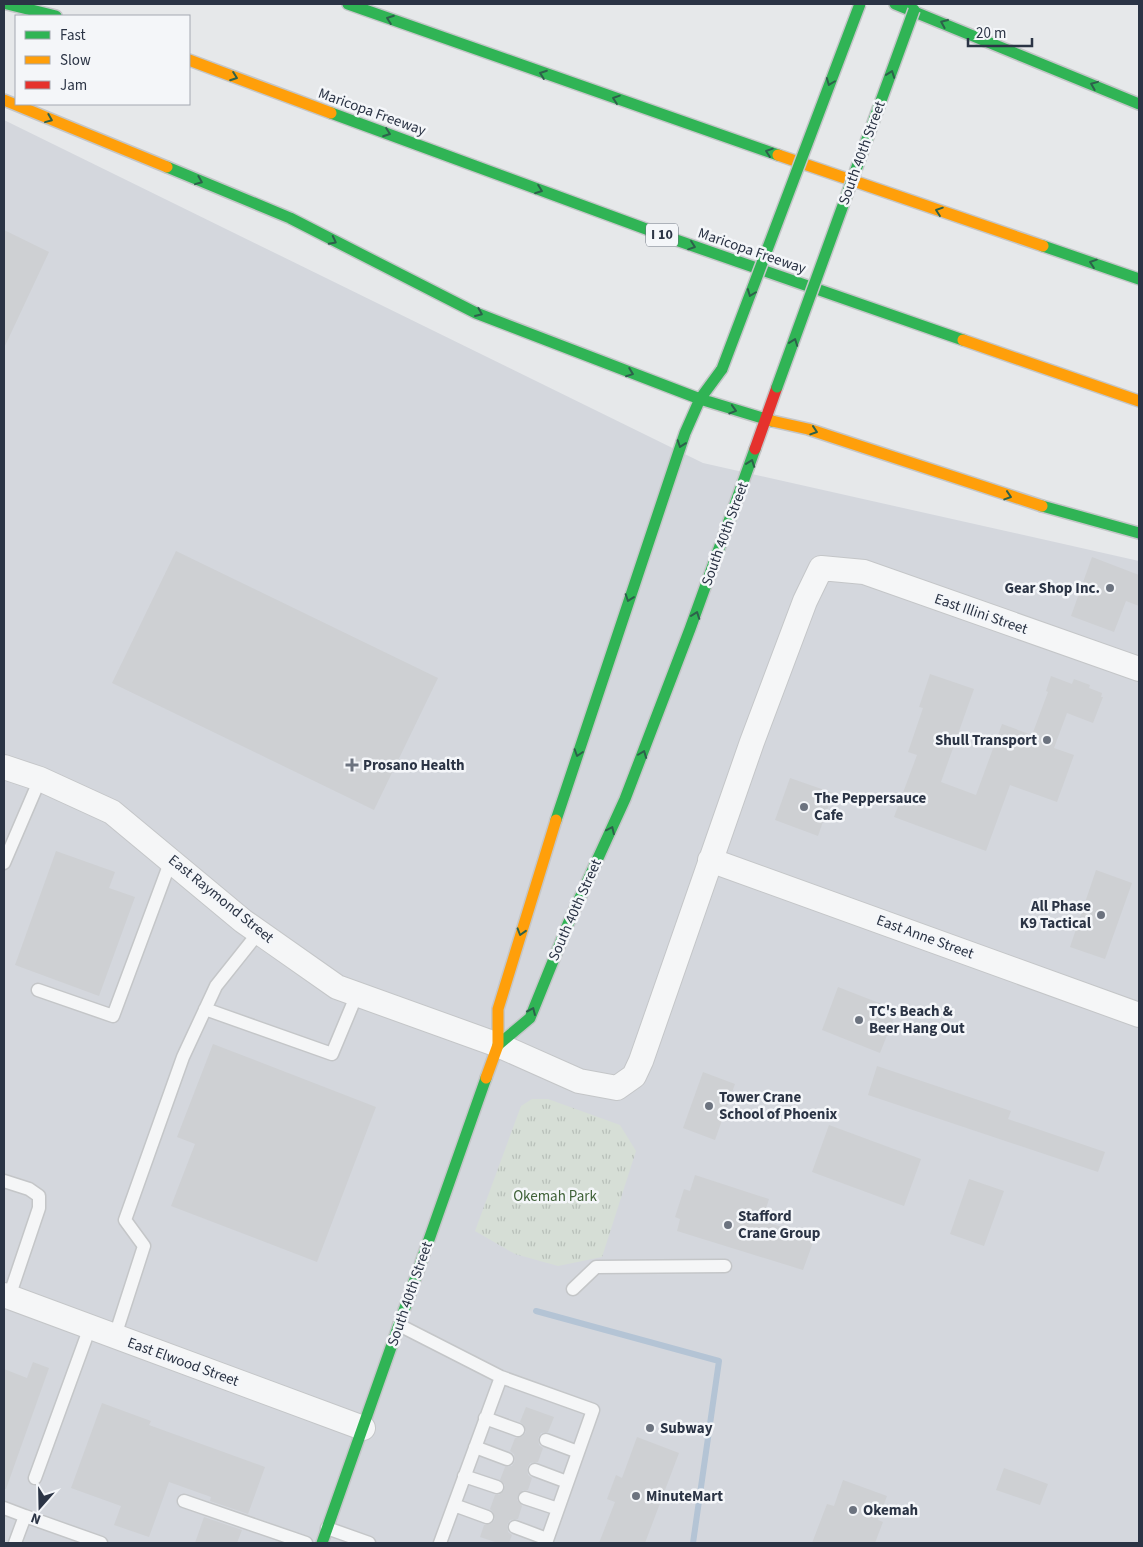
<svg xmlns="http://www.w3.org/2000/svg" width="1143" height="1547" font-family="'Source Sans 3',sans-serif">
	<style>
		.built { fill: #d4d7dd }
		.park { fill: url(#park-tufts) }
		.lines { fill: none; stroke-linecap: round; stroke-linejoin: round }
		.stream { stroke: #b4c4d5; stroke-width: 6 }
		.building { fill: #ced0d3 }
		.lane-casing { stroke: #c4c6c8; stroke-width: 15 }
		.street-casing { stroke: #c4c6c8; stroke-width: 26 }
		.fast-casing { stroke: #c4c6c8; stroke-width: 14 }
		.slow-casing { stroke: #c4c6c8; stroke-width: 14 }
		.jam-casing { stroke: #c4c6c8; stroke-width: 14 }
		.lane { stroke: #f5f6f7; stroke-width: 12 }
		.street { stroke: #f5f6f7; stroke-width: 24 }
		.fast { stroke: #30b455; stroke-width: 11 }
		.slow { stroke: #ff9f0a; stroke-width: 11 }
		.jam { stroke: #e5322d; stroke-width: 11 }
		.fast-bridge-casing { stroke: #c4c6c8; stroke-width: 14; stroke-linecap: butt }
		.fast-bridge { stroke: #30b455; stroke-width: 11 }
		.oneway { stroke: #2d614b }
		.poi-dot { fill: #6c737f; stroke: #f4f6f9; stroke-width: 2 }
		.labels { text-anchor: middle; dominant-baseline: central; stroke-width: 5; stroke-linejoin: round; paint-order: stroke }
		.shield { fill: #f4f6f9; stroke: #676e7b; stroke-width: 1 }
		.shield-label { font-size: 14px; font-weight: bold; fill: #2b3445 }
		.street-label { font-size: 15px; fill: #2b3445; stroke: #f4f6f9 }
		.poi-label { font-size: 15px; font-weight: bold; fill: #2b3445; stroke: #f4f6f9; text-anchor: start }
		.park-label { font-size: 15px; fill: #3f6138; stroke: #f4f6f9 }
	</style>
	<defs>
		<pattern id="park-tufts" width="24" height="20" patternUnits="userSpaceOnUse" patternTransform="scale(1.25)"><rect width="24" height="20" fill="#d6ded6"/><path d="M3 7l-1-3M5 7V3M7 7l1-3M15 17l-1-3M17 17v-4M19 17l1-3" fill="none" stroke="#b8bfb9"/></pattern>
	</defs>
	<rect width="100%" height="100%" fill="#e6e8ea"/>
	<path class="built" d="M 4,120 L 703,463 L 1139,561 L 1139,1543 L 4,1543 Z"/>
	<path class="park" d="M 532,1099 L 548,1099 L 620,1125 L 636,1151 L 602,1257 L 558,1266 L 515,1254 L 475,1231 L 521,1106 Z"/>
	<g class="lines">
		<path class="stream" d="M 536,1311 L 719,1361 L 693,1543"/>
	</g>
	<path class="building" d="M 4,230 L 49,252 L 4,348 Z
		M 176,551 L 438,678 L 374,810 L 112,683 Z
		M 1092,557 L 1139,575 L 1139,606 L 1126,601 L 1114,632 L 1071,616 Z
		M 930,674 L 974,689 L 941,782 L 976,795 L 1002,724 L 1032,735 L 1048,692 L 1046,691 L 1051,676 L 1072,684 L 1074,679 L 1090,685 L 1089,688 L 1102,693 L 1101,697 L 1103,697 L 1093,723 L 1067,713 L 1054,748 L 1074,755 L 1057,802 L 1010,785 L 986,851 L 894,817 L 917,755 L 908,752 L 923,708 L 919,707 Z
		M 790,778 L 833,793 L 818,836 L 775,820 Z
		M 56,851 L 115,872 L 109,888 L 135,897 L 99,996 L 15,965 Z
		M 1096,870 L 1132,883 L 1105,959 L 1070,947 Z
		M 838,987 L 897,1010 L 880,1053 L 822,1030 Z
		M 213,1044 L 376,1107 L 317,1262 L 171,1206 L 195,1144 L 177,1137 Z
		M 877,1066 L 1011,1111 L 1008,1119 L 1105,1152 L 1098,1172 L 868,1095 Z
		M 703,1072 L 735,1084 L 715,1140 L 683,1128 Z
		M 829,1125 L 921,1159 L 904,1206 L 812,1172 Z
		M 695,1175 L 769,1199 L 762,1221 L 815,1237 L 803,1270 L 677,1231 L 680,1219 L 675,1217 L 684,1189 L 690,1191 Z
		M 969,1179 L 1004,1191 L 984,1246 L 950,1234 Z
		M 33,1362 L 49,1368 L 6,1489 L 4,1489 L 4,1369 L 27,1378 Z
		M 102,1403 L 151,1421 L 149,1425 L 265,1467 L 248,1514 L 210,1501 L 211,1497 L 169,1482 L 149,1537 L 114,1525 L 121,1506 L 71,1488 Z
		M 526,1407 L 554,1417 L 548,1432 L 541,1433 L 538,1438 L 539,1445 L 543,1448 L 538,1462 L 530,1463 L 527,1468 L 528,1475 L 532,1478 L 528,1490 L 523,1490 L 518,1495 L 517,1500 L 522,1506 L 518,1519 L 510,1520 L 507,1525 L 508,1532 L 512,1535 L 509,1543 L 498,1543 L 480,1537 L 484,1525 L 492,1523 L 495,1519 L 493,1512 L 490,1509 L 495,1495 L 499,1495 L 504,1490 L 505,1485 L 500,1480 L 505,1467 L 512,1466 L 515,1461 L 514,1454 L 510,1451 L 515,1438 L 523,1436 L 526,1432 L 524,1425 L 520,1422 Z
		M 637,1437 L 679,1453 L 645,1543 L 599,1543 L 615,1502 L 607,1499 L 616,1475 L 622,1478 Z
		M 1004,1468 L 1048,1484 L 1040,1505 L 996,1490 Z
		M 843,1480 L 887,1496 L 878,1520 L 883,1522 L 875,1543 L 812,1543 L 827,1504 L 834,1506 Z
		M 204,1517 L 242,1530 L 237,1543 L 195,1543 Z"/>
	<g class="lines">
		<defs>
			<path id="lane" d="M 4,863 L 40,779
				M 38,990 L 113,1016 L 171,860
				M 205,1009 L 332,1054 L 357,994
				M 4,1181 L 29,1189 L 39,1196 L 39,1208 L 9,1297
				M 573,1289 L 596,1267 L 725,1266
				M 399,1325 L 501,1377 L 593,1410 L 546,1543
				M 115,1336 L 144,1246 L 125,1220 L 183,1057 L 216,986 L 259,932
				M 485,1418 L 518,1430
				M 546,1440 L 578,1452
				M 475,1447 L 507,1459
				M 535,1470 L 567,1482
				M 464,1476 L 497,1487
				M 35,1478 L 90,1327
				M 525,1498 L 558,1509
				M 184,1501 L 306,1543
				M 454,1505 L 487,1517
				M 4,1508 L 25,1516
				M 515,1527 L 547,1539
				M 327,1528 L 369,1543
				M 15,1543 L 25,1516 L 101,1543
				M 440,1543 L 501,1377"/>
			<path id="street" d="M 4,767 L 40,779 L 112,812 L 243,921 L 337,987 L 498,1045 L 579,1081 L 617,1088 L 634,1076 L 641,1061 L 752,742 L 805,601 L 821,568 L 864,572 L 1139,669
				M 710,860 L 1139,1015
				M 4,1295 L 363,1428"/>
			<path id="fast" d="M 7,4 L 56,16
				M 348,4 L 778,155
				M 895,4 L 1139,104
				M 331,113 L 676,240 L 963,340
				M 167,167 L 290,218 L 476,313 L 700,399 L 772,421
				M 1043,246 L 1139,279
				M 1042,506 L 1139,533
				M 556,820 L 685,433 L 700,399 L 722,369
				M 498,1045 L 530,1018 L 568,924 L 625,799 L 690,629 L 755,449
				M 322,1543 L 486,1078"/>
			<path id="slow" d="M 189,60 L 331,113
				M 4,100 L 167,167
				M 778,155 L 1043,246
				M 963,340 L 1139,401
				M 772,421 L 808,429 L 1042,506
				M 486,1078 L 498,1045 L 498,1009 L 556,820"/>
			<path id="jam" d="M 755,449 L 777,387"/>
		</defs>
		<use href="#lane" class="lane-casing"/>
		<use href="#street" class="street-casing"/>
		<use href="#fast" class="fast-casing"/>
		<use href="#slow" class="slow-casing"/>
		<use href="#jam" class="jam-casing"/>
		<use href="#lane" class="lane"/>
		<use href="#street" class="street"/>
		<use href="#fast" class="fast"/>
		<use href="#slow" class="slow"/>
		<use href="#jam" class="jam"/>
		<defs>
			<path id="fast-bridge" d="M 722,369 L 860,4
				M 777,387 L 914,10"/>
		</defs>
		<use href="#fast-bridge" class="fast-bridge-casing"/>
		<use href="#fast-bridge" class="fast-bridge"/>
	</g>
	<defs><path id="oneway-chevron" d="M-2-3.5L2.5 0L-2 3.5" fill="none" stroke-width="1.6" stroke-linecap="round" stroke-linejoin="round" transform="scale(1.25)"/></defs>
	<g class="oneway">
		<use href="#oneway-chevron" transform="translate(390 19) rotate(-160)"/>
		<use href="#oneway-chevron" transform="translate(944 23) rotate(-157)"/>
		<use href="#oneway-chevron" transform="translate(543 74) rotate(-160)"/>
		<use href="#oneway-chevron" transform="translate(891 74) rotate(-70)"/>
		<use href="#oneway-chevron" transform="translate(234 77) rotate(20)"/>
		<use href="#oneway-chevron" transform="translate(830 82) rotate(111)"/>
		<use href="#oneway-chevron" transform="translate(1094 85) rotate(-158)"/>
		<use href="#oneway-chevron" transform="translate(616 99) rotate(-161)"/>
		<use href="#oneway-chevron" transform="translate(49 119) rotate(22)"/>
		<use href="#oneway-chevron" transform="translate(387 133) rotate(20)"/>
		<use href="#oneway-chevron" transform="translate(769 152) rotate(-161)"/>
		<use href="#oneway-chevron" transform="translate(199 181) rotate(22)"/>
		<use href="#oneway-chevron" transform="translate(539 190) rotate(20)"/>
		<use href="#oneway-chevron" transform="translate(939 211) rotate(-161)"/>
		<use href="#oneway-chevron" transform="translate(333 241) rotate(27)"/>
		<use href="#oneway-chevron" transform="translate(692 246) rotate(19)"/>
		<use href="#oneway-chevron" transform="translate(1093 263) rotate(-161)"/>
		<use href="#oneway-chevron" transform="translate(751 293) rotate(111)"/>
		<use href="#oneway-chevron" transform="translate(479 313) rotate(23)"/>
		<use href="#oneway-chevron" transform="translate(794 342) rotate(-70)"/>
		<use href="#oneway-chevron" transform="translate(630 373) rotate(21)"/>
		<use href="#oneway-chevron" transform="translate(733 410) rotate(17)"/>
		<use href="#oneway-chevron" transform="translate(814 431) rotate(18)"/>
		<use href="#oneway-chevron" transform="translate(681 444) rotate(109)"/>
		<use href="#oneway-chevron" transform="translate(751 463) rotate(-70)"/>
		<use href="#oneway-chevron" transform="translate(1008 496) rotate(18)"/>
		<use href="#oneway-chevron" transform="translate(629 598) rotate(109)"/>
		<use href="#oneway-chevron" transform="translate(696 615) rotate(-70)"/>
		<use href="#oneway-chevron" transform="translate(578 753) rotate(108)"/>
		<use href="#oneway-chevron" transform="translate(643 754) rotate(-69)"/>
		<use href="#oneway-chevron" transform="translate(611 830) rotate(-65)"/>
		<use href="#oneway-chevron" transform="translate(521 932) rotate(107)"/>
		<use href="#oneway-chevron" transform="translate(532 1011) rotate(-66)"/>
	</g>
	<g class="poi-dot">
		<circle cx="1110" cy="588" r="5"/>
		<circle cx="1047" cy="740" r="5"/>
		<path d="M349.5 757.5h5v5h5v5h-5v5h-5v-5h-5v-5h5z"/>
		<circle cx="804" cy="807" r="5"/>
		<circle cx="1101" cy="915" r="5"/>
		<circle cx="859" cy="1020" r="5"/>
		<circle cx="709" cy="1106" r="5"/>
		<circle cx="728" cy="1225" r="5"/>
		<circle cx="650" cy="1428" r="5"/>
		<circle cx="636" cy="1496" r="5"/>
		<circle cx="853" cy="1510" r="5"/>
	</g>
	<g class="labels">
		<rect class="shield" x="646" y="223.5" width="32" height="23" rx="4"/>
		<g class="shield-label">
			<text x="662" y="235">I 10</text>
		</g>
		<g class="street-label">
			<text transform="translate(372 112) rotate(20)">Maricopa Freeway</text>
			<text transform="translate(862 153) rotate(-70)">South 40th Street</text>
			<text transform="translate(752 251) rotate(19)">Maricopa Freeway</text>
			<text transform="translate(725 534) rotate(-70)">South 40th Street</text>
			<text transform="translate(981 614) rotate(19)">East Illini Street</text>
			<text transform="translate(221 899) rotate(39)">East Raymond Street</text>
			<text transform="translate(575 910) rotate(-66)">South 40th Street</text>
			<text transform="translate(925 937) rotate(20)">East Anne Street</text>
			<text transform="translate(410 1294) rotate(-71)">South 40th Street</text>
			<text transform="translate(183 1362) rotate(20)">East Elwood Street</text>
		</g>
		<g class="poi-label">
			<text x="1100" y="588" text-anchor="end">Gear Shop Inc.</text>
			<text x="1037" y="740" text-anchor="end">Shull Transport</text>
			<text x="363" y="765">Prosano Health</text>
			<text x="814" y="798">The Peppersauce<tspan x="814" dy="17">Cafe</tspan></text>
			<text x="1091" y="906" text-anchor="end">All Phase<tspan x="1091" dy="17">K9 Tactical</tspan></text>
			<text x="869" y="1011">TC's Beach &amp;<tspan x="869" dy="17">Beer Hang Out</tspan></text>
			<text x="719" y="1097">Tower Crane<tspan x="719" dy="17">School of Phoenix</tspan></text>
			<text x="738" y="1216">Stafford<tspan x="738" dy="17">Crane Group</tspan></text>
			<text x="660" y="1428">Subway</text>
			<text x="646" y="1496">MinuteMart</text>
			<text x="863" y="1510">Okemah</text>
		</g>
		<g class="park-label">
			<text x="555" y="1196">Okemah Park</text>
		</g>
	</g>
	<rect width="1143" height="1547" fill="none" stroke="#2b3445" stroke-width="10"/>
	<rect x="15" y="15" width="175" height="90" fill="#f4f6f9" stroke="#a4a8b1"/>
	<rect x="25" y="31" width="25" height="8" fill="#30b455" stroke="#a4a8b1"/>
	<text x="60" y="40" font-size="15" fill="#2b3445">Fast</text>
	<rect x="25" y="56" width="25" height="8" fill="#ff9f0a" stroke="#a4a8b1"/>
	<text x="60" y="65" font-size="15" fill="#2b3445">Slow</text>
	<rect x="25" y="81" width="25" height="8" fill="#e5322d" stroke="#a4a8b1"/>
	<text x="60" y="90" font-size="15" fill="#2b3445">Jam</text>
	<g transform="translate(40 1507) rotate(200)" stroke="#f4f6f9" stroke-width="4" paint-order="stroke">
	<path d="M0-4L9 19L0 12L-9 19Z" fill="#2b3445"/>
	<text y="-8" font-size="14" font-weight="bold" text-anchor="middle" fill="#2b3445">N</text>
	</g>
	<path d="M968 38v8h64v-8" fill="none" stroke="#2b3445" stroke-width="2.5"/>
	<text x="976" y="38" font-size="15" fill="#2b3445" stroke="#f4f6f9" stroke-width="4" paint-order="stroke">20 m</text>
</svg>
